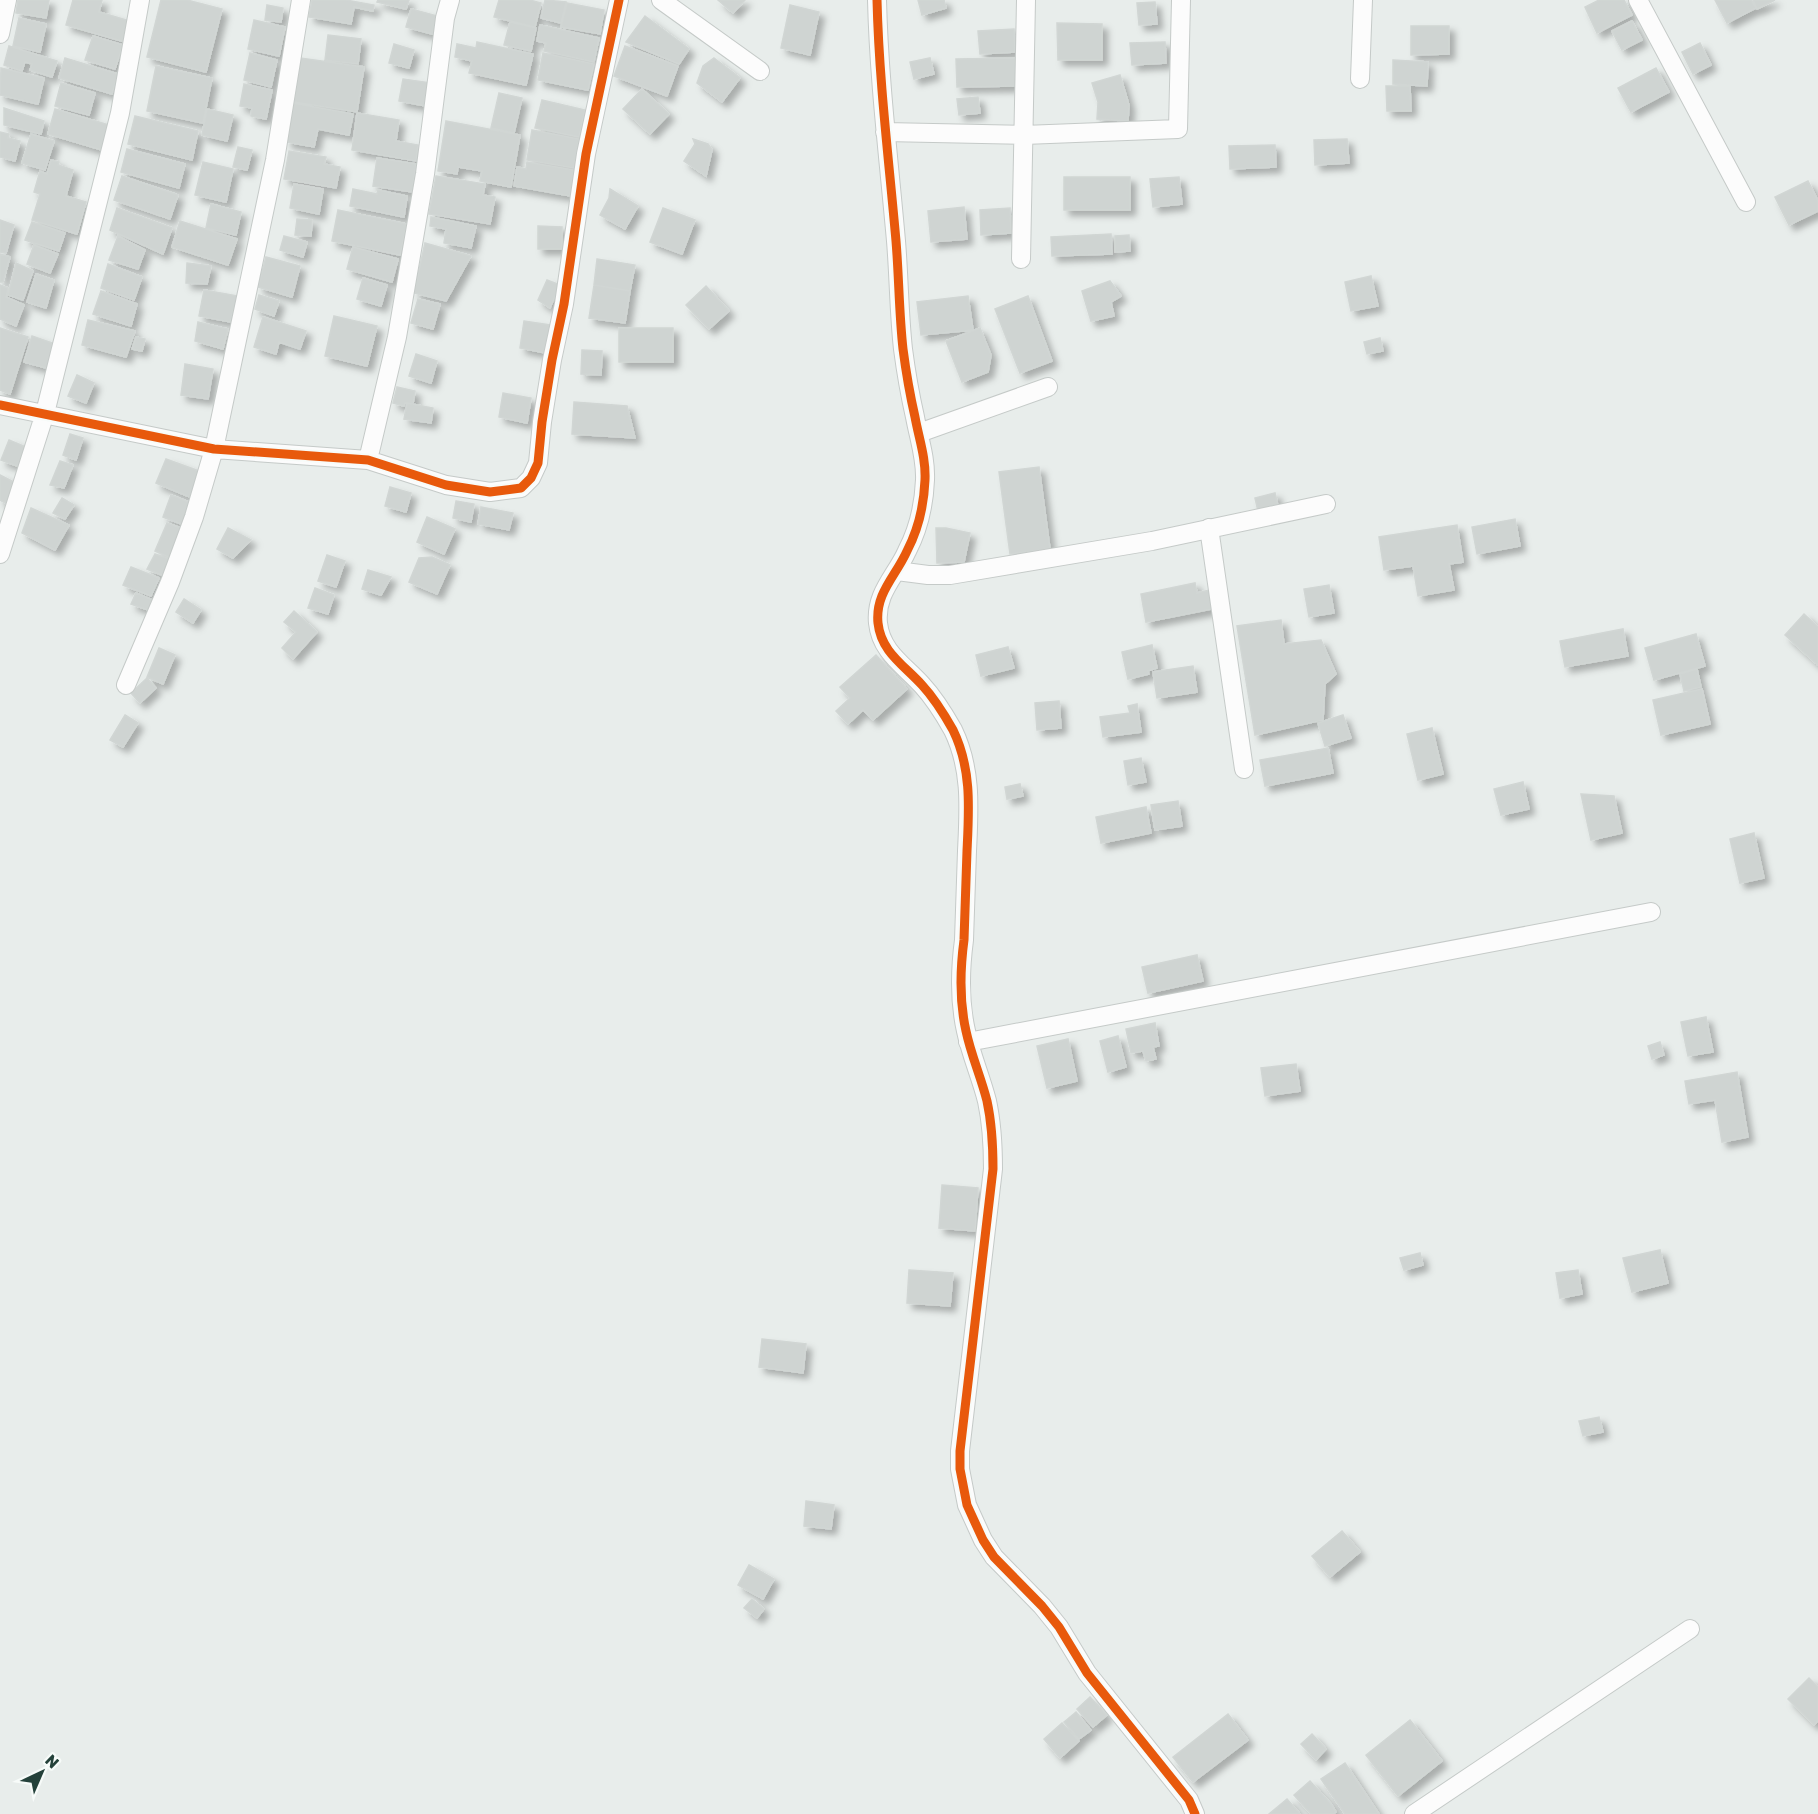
<svg xmlns="http://www.w3.org/2000/svg" width="1818" height="1814" font-family="Rubik,sans-serif">
	<style>
		.building { fill: #cfd4d2; stroke: #d1d6d4; stroke-width: 1.5; filter: url(#shadow) }
		.lines { fill: none; stroke-linecap: round; stroke-linejoin: round }
		.minor-casing { stroke: #c5cac8; stroke-width: 20 }
		.minor { stroke: #fcfcfc; stroke-width: 18 }
		.cycleway-casing { stroke: #f7fbf9; stroke-width: 13 }
		.cycleway { stroke: #e8590c; stroke-width: 9 }
	</style>
	<defs>
		<filter id="shadow"><feDropShadow dx="5.5" dy="5.5" stdDeviation="3" flood-color="#0004"/></filter>
	</defs>
	<rect width="100%" height="100%" fill="#e8edeb"/>
	<path class="building" d="M 18,0 L 49,0 L 46,18 L 16,13 Z
		M 73,0 L 102,0 L 99,12 L 130,21 L 125,42 L 66,25 Z
		M 161,0 L 187,0 L 222,9 L 206,72 L 147,57 Z
		M 312,0 L 346,0 L 374,5 L 373,11 L 354,7 L 351,24 L 309,17 Z
		M 378,0 L 409,0 L 406,9 L 377,2 Z
		M 499,0 L 530,0 L 541,3 L 535,27 L 494,17 Z
		M 545,0 L 566,2 L 561,23 L 541,18 Z
		M 718,0 L 745,0 L 733,13 Z
		M 918,0 L 944,0 L 946,8 L 922,15 Z
		M 1599,0 L 1624,0 L 1632,15 L 1597,33 L 1585,7 Z
		M 1715,0 L 1751,0 L 1756,8 L 1727,23 Z
		M 1753,0 L 1775,0 L 1757,9 Z
		M 1155,2 L 1157,24 L 1139,25 L 1137,3 Z
		M 567,3 L 604,10 L 600,34 L 561,27 Z
		M 267,5 L 283,8 L 281,22 L 265,20 Z
		M 790,5 L 819,12 L 810,55 L 781,48 Z
		M 411,9 L 441,17 L 436,35 L 406,27 Z
		M 645,16 L 689,49 L 679,64 L 626,42 Z
		M 19,18 L 46,24 L 40,52 L 13,46 Z
		M 254,20 L 285,27 L 279,56 L 248,49 Z
		M 1632,21 L 1642,40 L 1622,50 L 1612,31 Z
		M 510,22 L 536,28 L 531,51 L 504,45 Z
		M 1057,23 L 1102,24 L 1102,60 L 1058,60 Z
		M 540,25 L 599,38 L 594,62 L 544,51 L 546,43 L 537,41 Z
		M 1411,26 L 1449,26 L 1449,54 L 1411,55 Z
		M 1014,29 L 1015,52 L 980,54 L 978,31 Z
		M 328,35 L 361,39 L 358,64 L 325,60 Z
		M 93,36 L 123,45 L 115,69 L 85,60 Z
		M 477,42 L 533,54 L 526,85 L 469,73 L 472,61 L 455,57 L 457,44 L 476,48 Z
		M 1165,42 L 1166,63 L 1132,65 L 1130,43 Z
		M 1700,43 L 1711,65 L 1693,74 L 1682,52 Z
		M 394,44 L 414,50 L 409,68 L 389,63 Z
		M 9,46 L 57,61 L 52,77 L 30,70 L 32,64 L 25,62 L 22,71 L 4,65 Z
		M 625,46 L 678,66 L 667,96 L 614,76 Z
		M 250,53 L 277,60 L 271,87 L 244,80 Z
		M 543,53 L 594,64 L 588,90 L 538,80 Z
		M 65,58 L 118,74 L 112,94 L 59,78 Z
		M 300,58 L 364,67 L 357,112 L 294,102 Z
		M 714,58 L 740,78 L 722,102 L 697,83 L 703,66 Z
		M 930,58 L 934,74 L 914,79 L 910,62 Z
		M 1015,58 L 1016,86 L 957,87 L 956,59 Z
		M 1393,60 L 1428,62 L 1427,86 L 1393,84 Z
		M 156,66 L 212,78 L 203,123 L 147,111 Z
		M 1,68 L 44,78 L 38,104 L 0,95 Z
		M 1656,68 L 1669,92 L 1631,112 L 1618,88 Z
		M 1120,75 L 1129,105 L 1128,121 L 1097,119 L 1098,102 L 1092,83 Z
		M 403,79 L 430,83 L 426,106 L 399,101 Z
		M 61,83 L 95,93 L 89,115 L 55,106 Z
		M 244,84 L 272,90 L 266,119 L 251,116 L 252,108 L 240,106 Z
		M 1386,86 L 1410,86 L 1411,111 L 1387,111 Z
		M 642,89 L 669,114 L 650,134 L 623,109 Z
		M 499,93 L 522,98 L 514,133 L 491,128 Z
		M 978,97 L 980,113 L 959,115 L 957,99 Z
		M 542,100 L 585,110 L 579,137 L 535,128 Z
		M 293,103 L 353,114 L 349,135 L 318,129 L 314,147 L 286,142 Z
		M 4,108 L 44,121 L 41,134 L 4,125 Z
		M 55,109 L 109,125 L 102,150 L 48,134 Z
		M 207,109 L 233,115 L 227,141 L 202,135 Z
		M 357,113 L 399,120 L 396,141 L 418,145 L 416,161 L 352,150 Z
		M 135,116 L 198,131 L 192,160 L 128,144 Z
		M 446,121 L 520,135 L 511,187 L 480,181 L 482,171 L 458,167 L 457,174 L 438,171 Z
		M 532,130 L 579,139 L 574,168 L 527,160 Z
		M 0,132 L 9,134 L 8,138 L 20,141 L 15,161 L 0,157 Z
		M 31,134 L 54,141 L 45,170 L 22,163 Z
		M 693,139 L 708,144 L 712,150 L 706,176 L 684,161 L 695,144 Z
		M 1347,139 L 1349,163 L 1315,165 L 1314,140 Z
		M 1275,145 L 1276,167 L 1230,169 L 1229,146 Z
		M 238,147 L 252,150 L 247,170 L 233,167 Z
		M 127,149 L 185,164 L 179,188 L 121,172 Z
		M 289,151 L 326,157 L 324,164 L 340,167 L 336,188 L 284,179 Z
		M 377,158 L 416,164 L 412,192 L 373,186 Z
		M 51,160 L 59,162 L 58,165 L 73,170 L 66,196 L 86,202 L 77,234 L 32,220 L 40,194 L 34,192 L 40,171 L 47,174 Z
		M 203,162 L 233,169 L 226,202 L 195,195 Z
		M 527,162 L 574,170 L 570,196 L 514,186 L 517,167 L 526,169 Z
		M 122,176 L 178,195 L 170,219 L 114,200 Z
		M 436,176 L 485,184 L 483,195 L 495,197 L 490,224 L 429,214 Z
		M 1064,177 L 1130,177 L 1130,210 L 1064,210 Z
		M 1179,177 L 1182,204 L 1153,207 L 1150,179 Z
		M 1808,181 L 1818,201 L 1818,211 L 1789,225 L 1775,197 Z
		M 294,184 L 323,189 L 319,214 L 290,208 Z
		M 353,189 L 377,194 L 378,190 L 407,196 L 404,217 L 350,206 Z
		M 610,189 L 638,206 L 625,229 L 600,215 L 609,198 Z
		M 211,204 L 241,212 L 236,235 L 206,228 Z
		M 964,207 L 967,239 L 931,242 L 928,211 Z
		M 117,208 L 172,228 L 163,254 L 110,230 Z
		M 663,208 L 695,220 L 682,254 L 650,242 Z
		M 1010,208 L 1011,233 L 981,235 L 980,210 Z
		M 338,210 L 407,224 L 400,255 L 332,241 Z
		M 431,217 L 476,226 L 471,248 L 444,243 L 446,229 L 430,226 Z
		M 297,219 L 312,220 L 311,236 L 295,235 Z
		M 0,220 L 14,225 L 6,253 L 0,252 Z
		M 180,221 L 237,239 L 228,265 L 172,247 Z
		M 32,222 L 65,233 L 59,251 L 25,240 Z
		M 538,226 L 562,227 L 562,249 L 538,249 Z
		M 1111,234 L 1112,254 L 1052,256 L 1051,237 Z
		M 1129,235 L 1130,251 L 1115,252 L 1115,236 Z
		M 118,236 L 145,250 L 138,269 L 109,260 Z
		M 284,236 L 307,242 L 303,257 L 280,250 Z
		M 425,243 L 471,256 L 446,301 L 414,293 Z
		M 34,245 L 58,254 L 50,273 L 27,264 Z
		M 353,247 L 398,259 L 392,282 L 347,269 Z
		M 0,254 L 10,257 L 3,282 L 0,282 Z
		M 266,257 L 300,266 L 292,297 L 258,287 Z
		M 597,259 L 635,265 L 630,291 L 594,285 Z
		M 16,263 L 33,271 L 23,300 L 8,295 Z
		M 187,263 L 211,266 L 207,284 L 186,283 Z
		M 108,264 L 142,277 L 134,300 L 101,288 Z
		M 36,274 L 54,280 L 46,308 L 27,302 Z
		M 1371,276 L 1378,306 L 1351,311 L 1345,282 Z
		M 363,278 L 387,285 L 381,306 L 357,299 Z
		M 547,280 L 560,285 L 550,308 L 538,300 Z
		M 1110,281 L 1121,296 L 1111,302 L 1114,316 L 1091,321 L 1082,291 Z
		M 0,285 L 8,288 L 6,297 L 24,305 L 16,326 L 0,319 Z
		M 594,285 L 630,291 L 625,323 L 589,318 Z
		M 706,286 L 729,311 L 709,329 L 686,305 Z
		M 204,290 L 238,296 L 230,322 L 199,316 Z
		M 101,291 L 137,304 L 131,326 L 93,314 Z
		M 259,295 L 279,301 L 274,316 L 255,309 Z
		M 968,296 L 973,330 L 921,335 L 917,302 Z
		M 1028,296 L 1052,361 L 1020,373 L 995,309 Z
		M 418,299 L 440,304 L 433,329 L 411,323 Z
		M 334,316 L 377,326 L 367,366 L 325,356 Z
		M 263,317 L 306,331 L 300,349 L 279,342 L 276,354 L 254,347 Z
		M 88,320 L 135,331 L 126,357 L 82,345 Z
		M 524,321 L 550,325 L 546,353 L 520,348 Z
		M 198,322 L 228,329 L 223,349 L 195,341 Z
		M 0,328 L 28,337 L 10,394 L 0,390 Z
		M 619,328 L 673,328 L 673,362 L 619,362 Z
		M 980,328 L 991,355 L 988,372 L 962,382 L 946,341 Z
		M 32,336 L 58,345 L 50,369 L 24,362 Z
		M 136,337 L 145,339 L 142,351 L 132,349 Z
		M 1380,338 L 1383,351 L 1367,354 L 1364,342 Z
		M 582,350 L 602,351 L 601,375 L 581,374 Z
		M 416,354 L 437,361 L 431,383 L 409,376 Z
		M 185,364 L 213,369 L 208,399 L 181,395 Z
		M 77,375 L 94,383 L 86,403 L 68,396 Z
		M 397,387 L 415,391 L 413,404 L 405,403 L 404,406 L 393,403 Z
		M 503,393 L 531,398 L 527,423 L 499,417 Z
		M 574,402 L 627,406 L 635,438 L 572,434 Z
		M 407,403 L 433,408 L 431,423 L 404,419 Z
		M 70,434 L 83,438 L 76,460 L 63,455 Z
		M 9,440 L 28,448 L 20,467 L 1,460 Z
		M 166,459 L 202,472 L 192,498 L 156,483 Z
		M 60,461 L 73,465 L 64,488 L 50,485 Z
		M 1039,467 L 1050,549 L 1010,554 L 999,472 Z
		M 0,475 L 16,483 L 7,504 L 0,500 Z
		M 390,487 L 411,493 L 406,512 L 385,506 Z
		M 1275,493 L 1278,506 L 1258,511 L 1255,498 Z
		M 171,495 L 194,504 L 184,525 L 163,517 Z
		M 62,498 L 74,505 L 65,519 L 53,513 Z
		M 456,501 L 474,504 L 471,522 L 453,518 Z
		M 481,507 L 513,513 L 509,530 L 478,524 Z
		M 31,508 L 69,525 L 55,550 L 22,533 Z
		M 427,517 L 455,529 L 444,554 L 417,542 Z
		M 1515,519 L 1520,546 L 1477,554 L 1472,527 Z
		M 167,523 L 181,528 L 171,558 L 155,551 Z
		M 1457,525 L 1463,562 L 1449,564 L 1454,590 L 1418,596 L 1413,566 L 1384,570 L 1379,537 Z
		M 228,528 L 251,540 L 233,558 L 217,549 Z
		M 936,528 L 946,528 L 970,533 L 964,562 L 937,563 Z
		M 155,554 L 170,559 L 164,576 L 147,569 Z
		M 327,555 L 345,561 L 336,587 L 318,581 Z
		M 432,557 L 450,565 L 437,594 L 409,582 L 419,558 Z
		M 131,567 L 159,578 L 151,596 L 123,585 Z
		M 368,570 L 391,577 L 381,595 L 362,589 Z
		M 1195,583 L 1197,593 L 1214,589 L 1217,608 L 1146,622 L 1141,594 Z
		M 1329,585 L 1334,613 L 1309,617 L 1304,589 Z
		M 315,588 L 334,595 L 328,614 L 308,608 Z
		M 136,593 L 155,601 L 151,611 L 131,604 Z
		M 184,599 L 201,610 L 193,623 L 176,612 Z
		M 294,611 L 317,632 L 293,659 L 282,648 L 296,632 L 284,622 Z
		M 1804,614 L 1818,627 L 1818,665 L 1785,635 Z
		M 1281,620 L 1284,644 L 1321,640 L 1336,674 L 1325,684 L 1323,720 L 1255,735 L 1237,626 Z
		M 1623,629 L 1628,656 L 1565,667 L 1560,641 Z
		M 1696,634 L 1705,666 L 1654,680 L 1645,648 Z
		M 1152,645 L 1157,668 L 1148,671 L 1149,674 L 1128,679 L 1122,652 Z
		M 1008,647 L 1014,668 L 981,676 L 976,655 Z
		M 159,648 L 175,655 L 163,684 L 147,677 Z
		M 876,655 L 907,689 L 873,720 L 863,710 L 848,724 L 836,711 L 850,698 L 840,687 Z
		M 1193,666 L 1197,692 L 1157,698 L 1153,672 Z
		M 1697,669 L 1701,687 L 1684,691 L 1680,674 Z
		M 147,678 L 156,688 L 140,703 L 131,693 Z
		M 1702,689 L 1710,724 L 1661,735 L 1653,700 Z
		M 1059,701 L 1061,728 L 1037,730 L 1035,703 Z
		M 1137,704 L 1141,732 L 1103,737 L 1100,717 L 1130,713 L 1128,706 Z
		M 125,715 L 138,723 L 123,747 L 110,740 Z
		M 1343,715 L 1351,738 L 1325,746 L 1318,723 Z
		M 1432,728 L 1443,774 L 1418,780 L 1407,734 Z
		M 1328,748 L 1333,773 L 1265,786 L 1260,760 Z
		M 1141,758 L 1146,782 L 1128,785 L 1124,761 Z
		M 1523,782 L 1529,809 L 1501,815 L 1494,789 Z
		M 1020,784 L 1023,796 L 1007,799 L 1005,787 Z
		M 1581,794 L 1614,796 L 1622,833 L 1591,840 Z
		M 1178,801 L 1182,826 L 1155,830 L 1151,805 Z
		M 1146,807 L 1151,833 L 1101,843 L 1096,817 Z
		M 1754,833 L 1764,878 L 1740,883 L 1730,839 Z
		M 1197,955 L 1203,981 L 1148,993 L 1142,967 Z
		M 1706,1017 L 1713,1052 L 1688,1056 L 1681,1022 Z
		M 1155,1023 L 1159,1046 L 1153,1047 L 1156,1059 L 1146,1061 L 1143,1051 L 1131,1053 L 1126,1029 Z
		M 1118,1036 L 1126,1067 L 1108,1072 L 1100,1041 Z
		M 1068,1039 L 1077,1081 L 1047,1088 L 1037,1046 Z
		M 1660,1042 L 1664,1055 L 1652,1059 L 1648,1046 Z
		M 1296,1064 L 1300,1091 L 1265,1096 L 1261,1068 Z
		M 1737,1072 L 1748,1137 L 1722,1142 L 1715,1100 L 1689,1104 L 1685,1081 Z
		M 942,1185 L 978,1188 L 975,1231 L 939,1228 Z
		M 1660,1250 L 1668,1283 L 1632,1292 L 1623,1258 Z
		M 1420,1253 L 1423,1265 L 1404,1270 L 1400,1258 Z
		M 909,1270 L 953,1273 L 950,1306 L 907,1303 Z
		M 1578,1270 L 1582,1294 L 1560,1298 L 1556,1273 Z
		M 762,1339 L 806,1344 L 803,1373 L 759,1367 Z
		M 1599,1417 L 1603,1432 L 1583,1436 L 1579,1421 Z
		M 806,1501 L 834,1505 L 831,1529 L 804,1526 Z
		M 1342,1531 L 1360,1552 L 1330,1577 L 1312,1556 Z
		M 749,1565 L 774,1579 L 763,1599 L 738,1585 Z
		M 752,1599 L 764,1609 L 757,1618 L 744,1608 Z
		M 1809,1678 L 1818,1687 L 1818,1721 L 1814,1725 L 1788,1699 Z
		M 1090,1697 L 1107,1715 L 1093,1727 L 1077,1709 Z
		M 1076,1712 L 1091,1730 L 1079,1739 L 1064,1722 Z
		M 1228,1714 L 1248,1740 L 1193,1782 L 1173,1757 Z
		M 1410,1720 L 1442,1761 L 1398,1796 L 1366,1755 Z
		M 1062,1723 L 1079,1741 L 1060,1758 L 1044,1739 Z
		M 1312,1734 L 1326,1749 L 1316,1760 L 1301,1744 Z
		M 1345,1763 L 1379,1814 L 1345,1814 L 1321,1779 Z
		M 1310,1781 L 1331,1804 L 1336,1812 L 1333,1814 L 1311,1814 L 1294,1795 Z
		M 1287,1799 L 1300,1814 L 1269,1814 Z"/>
	<g class="lines">
		<defs>
			<path id="minor" d="M 661,0 L 760,71
				M 877,0 C 879,81 889,161 896,241 C 899,277 899,313 903,349 C 906,372 910,395 915,417 C 919,439 926,458 925,480 C 924,504 918,530 907,551 C 896,576 875,593 878,623 C 881,652 904,665 922,685 C 935,699 944,714 953,730 C 972,769 969,809 967,851 C 966,880 965,910 964,940 C 960,970 959,1000 966,1031 C 971,1055 981,1077 987,1101 C 992,1124 993,1146 993,1169 L 960,1451 L 960,1469 L 967,1505 L 983,1540 L 994,1557 L 1042,1606 L 1059,1627 L 1087,1673 L 1189,1800 L 1195,1814
				M 1638,0 L 1746,202
				M 0,34 L 7,0
				M 1360,79 L 1363,0
				M 885,132 L 1024,135 L 1178,129 L 1181,0
				M 1021,259 L 1026,0
				M 0,405 L 214,449 L 368,460 L 446,485 L 490,492 L 521,488 L 531,478 L 538,463 L 542,422 L 552,360 L 564,304 L 586,154 L 619,0
				M 919,433 L 1048,387
				M 368,460 L 397,337 L 425,174 L 445,18 L 450,0
				M 1209,528 L 1244,769
				M 0,554 L 45,413 L 120,113 L 140,0
				M 897,571 L 928,575 L 950,575 L 1152,541 L 1326,504
				M 126,685 L 170,582 L 194,517 L 214,449 L 275,160 L 301,0
				M 968,1042 L 1651,912
				M 1414,1814 L 1690,1629"/>
		</defs>
		<use href="#minor" class="minor-casing"/>
		<use href="#minor" class="minor"/>
		<defs>
			<path id="cycleway" d="M 877,0 C 879,81 889,161 896,241 C 899,277 899,313 903,349 C 906,372 910,395 915,417 C 919,439 926,458 925,480 C 924,504 918,530 907,551 C 896,576 875,593 878,623 C 881,652 904,665 922,685 C 935,699 944,714 953,730 C 972,769 969,809 967,851 C 966,880 965,910 964,940 C 960,970 959,1000 966,1031 C 971,1055 981,1077 987,1101 C 992,1124 993,1146 993,1169 L 960,1451 L 960,1469 L 967,1505 L 983,1540 L 994,1557 L 1042,1606 L 1059,1627 L 1087,1673 L 1189,1800 L 1195,1814
				M 0,405 L 214,449 L 368,460 L 446,485 L 490,492 L 521,488 L 531,478 L 538,463 L 542,422 L 552,360 L 564,304 L 586,154 L 619,0"/>
		</defs>
		<use href="#cycleway" class="cycleway-casing"/>
		<use href="#cycleway" class="cycleway"/>
	</g>
	<g transform="translate(42 1772) rotate(44)" stroke="#f7fbf9" stroke-width="4.5" paint-order="stroke">
	<path d="M0-4.5L10 22L0 15L-10 22Z" fill="#24413a"/>
	<text y="-9" font-size="16" font-weight="bold" text-anchor="middle" fill="#24413a">N</text>
	</g>
</svg>
